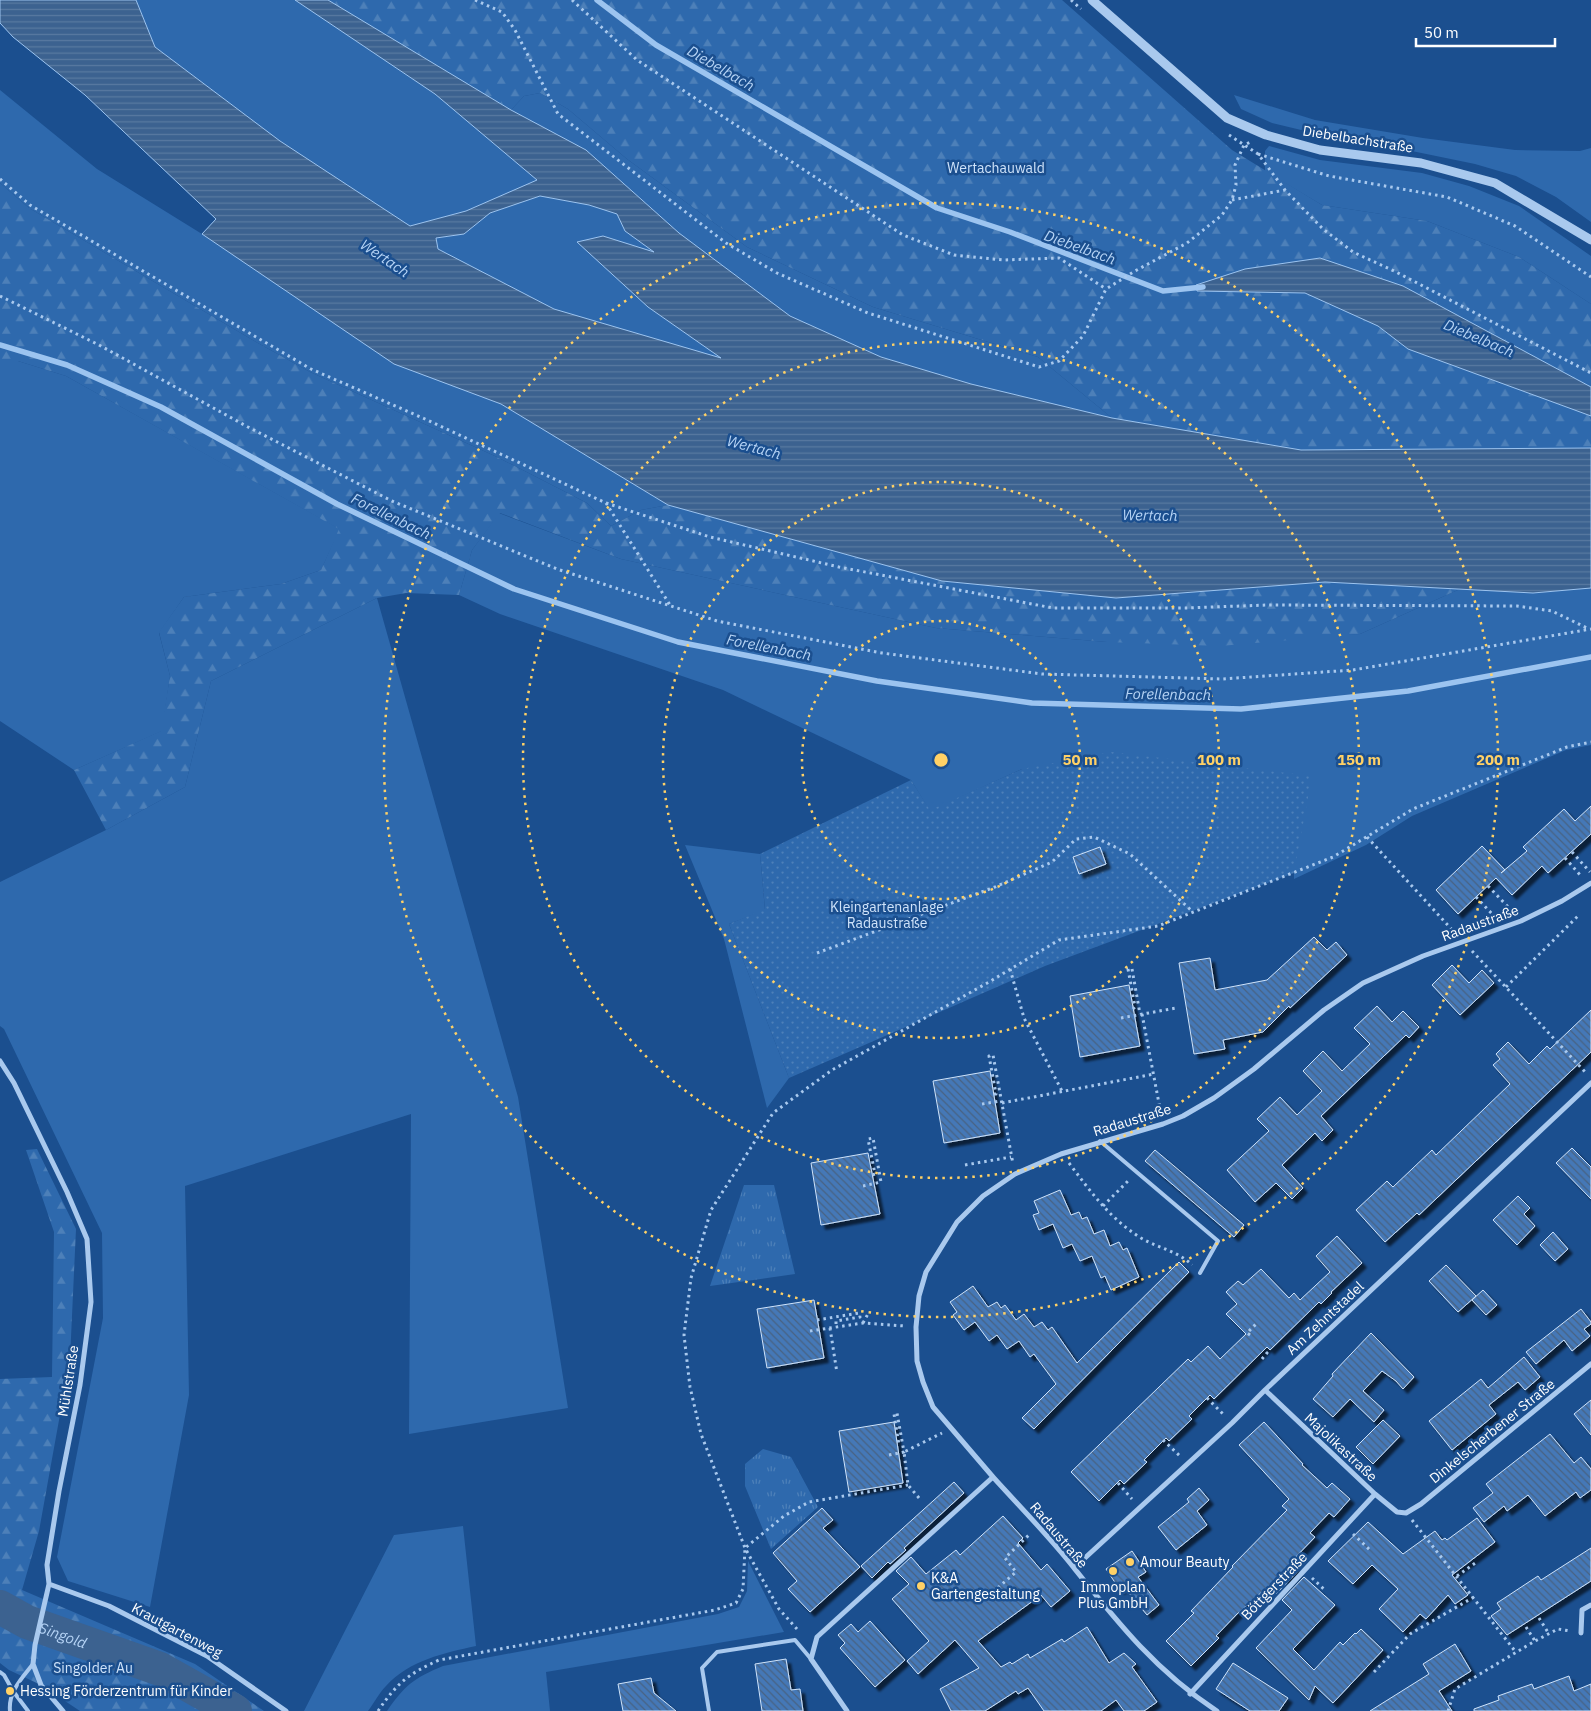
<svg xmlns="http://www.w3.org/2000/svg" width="1591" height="1711" font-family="'IBM Plex Sans',sans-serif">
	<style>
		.grass { fill: #2e69ad }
		.forest { fill: url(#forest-firs) }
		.park { fill: url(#park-tufts) }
		.garden { fill: url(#garden-dots) }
		.water { fill: url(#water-rules); stroke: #9cc4f0; fill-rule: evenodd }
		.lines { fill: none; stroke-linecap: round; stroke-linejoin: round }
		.stream { stroke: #9cc4f0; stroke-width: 5.5 }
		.river { stroke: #3c6290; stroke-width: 34 }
		.building { fill: url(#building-back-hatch); stroke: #cfe3fa; filter: url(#shadow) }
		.path { stroke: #a9c9ee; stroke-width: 3; stroke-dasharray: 2.5 4; stroke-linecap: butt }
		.service { stroke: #a9c9ee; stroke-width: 4 }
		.minor { stroke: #a9c9ee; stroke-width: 5 }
		.tertiary { stroke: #a9c9ee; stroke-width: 9 }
		.ring { fill: none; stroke: #ffd166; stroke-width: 2.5; stroke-dasharray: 2.5 5 }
		.poi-dot { fill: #ffd166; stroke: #1b4f8f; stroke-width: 2 }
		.labels { text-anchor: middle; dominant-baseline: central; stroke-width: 5; stroke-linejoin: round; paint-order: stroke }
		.street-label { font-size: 14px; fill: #fff; stroke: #1b4f8f }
		.park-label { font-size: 14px; fill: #cfe3fa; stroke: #1b4f8f }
		.poi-label { font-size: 14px; fill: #fff; stroke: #1b4f8f; text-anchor: start }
		.water-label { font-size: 15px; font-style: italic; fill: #b5d3f5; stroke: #1b4f8f }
		.centre { fill: #ffd166; stroke: #1b4f8f; stroke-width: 2.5 }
		.ring-label { font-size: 15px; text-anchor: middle; font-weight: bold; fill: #ffd166; stroke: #1b4f8f; stroke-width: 5; stroke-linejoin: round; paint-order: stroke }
	</style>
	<defs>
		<pattern id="forest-firs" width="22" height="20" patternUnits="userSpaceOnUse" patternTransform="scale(1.25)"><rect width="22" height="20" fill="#2e69ad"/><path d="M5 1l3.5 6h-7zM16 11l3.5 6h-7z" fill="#4d80b9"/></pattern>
		<pattern id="park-tufts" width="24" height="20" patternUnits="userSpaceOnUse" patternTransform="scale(1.25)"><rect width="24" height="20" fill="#2e69ad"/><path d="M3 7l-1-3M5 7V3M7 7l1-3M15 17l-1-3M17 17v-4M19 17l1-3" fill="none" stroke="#4d80b9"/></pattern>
		<pattern id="garden-dots" width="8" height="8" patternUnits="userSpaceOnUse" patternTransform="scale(1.25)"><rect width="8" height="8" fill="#2e69ad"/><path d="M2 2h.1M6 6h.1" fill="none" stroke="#4d80b9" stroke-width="1.8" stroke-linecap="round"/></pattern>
		<pattern id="water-rules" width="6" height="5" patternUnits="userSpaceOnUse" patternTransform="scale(1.25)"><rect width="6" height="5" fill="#3c6290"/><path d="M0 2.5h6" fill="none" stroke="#597aa1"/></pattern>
		<pattern id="building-back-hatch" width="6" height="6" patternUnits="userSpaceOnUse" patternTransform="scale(1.25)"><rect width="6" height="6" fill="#4478b7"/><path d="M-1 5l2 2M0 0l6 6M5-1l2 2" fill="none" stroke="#486282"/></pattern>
		<filter id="shadow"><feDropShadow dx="4.5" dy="4.5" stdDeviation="1" flood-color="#0009"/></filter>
	</defs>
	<rect width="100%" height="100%" fill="#1b4f8f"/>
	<path class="grass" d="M 136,0 L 295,0 L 435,94 L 538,180 L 466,211 L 410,226 L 280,141 L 155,47 Z
		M 0,90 L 97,169 L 202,234 L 394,363 L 501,404 L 668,505 L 641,510 L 611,526 L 587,503 L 497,457 L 310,372 L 256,342 L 29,208 L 0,183 Z
		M 540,93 L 568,109 L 627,159 L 747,247 L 873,307 L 1038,357 L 1112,418 L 971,384 L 881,357 L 790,316 L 679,233 L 586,150 L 511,110 L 524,96 Z
		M 1234,95 L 1315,120 L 1423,138 L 1515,150 L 1580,151 L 1591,148 L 1591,222 L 1556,197 L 1516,176 L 1475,164 L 1402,149 L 1347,141 L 1272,123 L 1241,109 Z
		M 1269,146 L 1320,160 L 1422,173 L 1469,186 L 1519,206 L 1591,256 L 1591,304 L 1519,257 L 1427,221 L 1322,205 L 1265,171 L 1265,151 Z
		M 540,196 L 589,205 L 617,214 L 625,231 L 655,253 L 603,236 L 648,307 L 723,359 L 554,309 L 438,249 L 436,238 L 464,234 L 490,213 Z
		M 0,361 L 18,361 L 66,376 L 340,529 L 321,570 L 281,584 L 184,597 L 159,633 L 170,676 L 162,731 L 74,770 L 0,721 Z
		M 499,513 L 621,559 L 936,628 L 1107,642 L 1360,634 L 1460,589 L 1533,593 L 1591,588 L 1591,745 L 1566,750 L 1412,816 L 1366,845 L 1294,879 L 1294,873 L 1022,769 L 930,811 L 911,780 L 723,690 L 500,614 L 459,595 L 472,550 Z
		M 377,598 L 518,1097 L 568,1408 L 409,1434 L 411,1114 L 185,1186 L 189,1395 L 150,1607 L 68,1581 L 57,1557 L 103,1318 L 102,1233 L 4,1029 L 0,1026 L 0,882 L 106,830 L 185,787 L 211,681 Z
		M 685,845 L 760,854 L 765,910 L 729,924 L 789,1078 L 767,1108 L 724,939 Z
		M 463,1526 L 476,1646 C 444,1653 410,1660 386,1686 C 379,1693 374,1703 368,1711 L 304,1711 L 394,1535 Z
		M 748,1561 L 784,1632 L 546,1672 L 550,1711 L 387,1711 C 405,1685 414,1678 443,1666 L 718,1614 L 739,1607 L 747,1591 Z"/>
	<path class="forest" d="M 328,0 L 1062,0 L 1232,150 L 1322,205 L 1427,221 L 1519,257 L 1591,304 L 1591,387 L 1403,286 L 1288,292 L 1305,293 L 1378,326 L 1408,349 L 1591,416 L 1591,448 L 1301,450 L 1112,418 L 1038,357 L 873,307 L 747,247 L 627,159 L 568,109 L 540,93 L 524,96 L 511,110 Z
		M 0,183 L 29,208 L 256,342 L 310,372 L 497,457 L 587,503 L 611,526 L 641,510 L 668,505 L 942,581 L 1116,598 L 1325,582 L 1460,589 L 1360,634 L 1220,646 L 1107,642 L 936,628 L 621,559 L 500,513 L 472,550 L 459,595 L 406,593 L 377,598 L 211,681 L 185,787 L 106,830 L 74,770 L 161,731 L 170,676 L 159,632 L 184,597 L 281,584 L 321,570 L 339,529 L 66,376 L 18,361 L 0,361 Z
		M 37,1149 L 76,1229 L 70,1359 L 39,1531 L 22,1590 L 195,1664 L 264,1711 L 80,1711 L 41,1685 L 9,1670 L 0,1663 L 0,1379 L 52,1377 L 54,1232 L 26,1150 Z"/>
	<path class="park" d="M 744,1185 L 774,1185 L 795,1274 L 710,1286 Z
		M 763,1449 L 791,1457 L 818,1507 L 771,1549 L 745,1486 L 745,1464 Z"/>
	<path class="garden" d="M 1111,752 L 1312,776 L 1294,873 L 1045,966 L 789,1078 L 729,924 L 765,909 L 760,854 L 911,780 L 930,810 L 1022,769 Z"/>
	<path class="water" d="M 0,0 L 136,0 L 155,47 L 280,141 L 410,226 L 466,211 L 537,180 L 435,94 L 295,0 L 328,0 L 511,110 L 586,150 L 679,233 L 790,316 L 881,357 L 971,384 L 1112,418 L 1301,450 L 1591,448 L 1591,588 L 1533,593 L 1325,582 L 1116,598 L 942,581 L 668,505 L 501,404 L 394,364 L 202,234 L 216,219 L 85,95 L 13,37 L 0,23 ZM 540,196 L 589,205 L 617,214 L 625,231 L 654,252 L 603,236 L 577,242 L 648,307 L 721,358 L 554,309 L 438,249 L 436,238 L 464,234 L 490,213 Z
		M 1320,258 L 1403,286 L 1591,387 L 1591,416 L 1408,349 L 1378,326 L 1305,293 L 1197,291 L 1196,285 L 1245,269 Z"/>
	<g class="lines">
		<path class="stream" d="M 597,0 L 656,45 L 937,208 L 1010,232 L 1163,291 L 1203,287
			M 0,345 L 67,365 L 161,407 L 337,504 L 514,589 L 678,642 L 877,681 L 1032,703 L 1241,709 L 1408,691 L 1591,657"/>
		<path class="river" id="s1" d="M 0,1607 L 27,1622 L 160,1669 L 235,1711"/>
	</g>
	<path class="building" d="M 1591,806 L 1591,834 L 1548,873 L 1542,866 L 1512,895 L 1496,878 L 1458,914 L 1436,890 L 1482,846 L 1505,870 L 1501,873 L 1527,851 L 1523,847 L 1564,809 L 1575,821 Z
		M 1100,847 L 1106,864 L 1079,874 L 1073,857 Z
		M 1314,937 L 1327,950 L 1336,942 L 1347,955 L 1290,1008 L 1289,1006 L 1263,1032 L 1223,1040 L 1225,1049 L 1194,1054 L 1179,963 L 1210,958 L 1215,990 L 1267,980 Z
		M 1452,965 L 1469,983 L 1482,970 L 1494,983 L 1460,1015 L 1432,985 Z
		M 1129,985 L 1140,1046 L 1080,1057 L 1070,996 Z
		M 1377,1006 L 1392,1022 L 1403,1011 L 1419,1027 L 1409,1038 L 1406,1035 L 1321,1116 L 1333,1130 L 1322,1141 L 1315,1133 L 1282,1165 L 1303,1188 L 1292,1199 L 1276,1183 L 1255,1202 L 1227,1170 L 1269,1131 L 1257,1119 L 1280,1097 L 1297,1115 L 1322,1091 L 1303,1071 L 1323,1051 L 1342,1071 L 1370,1044 L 1354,1028 Z
		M 1591,1010 L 1591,1052 L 1419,1215 L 1417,1213 L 1385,1242 L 1356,1210 L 1387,1181 L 1393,1187 L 1432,1150 L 1436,1155 L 1510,1084 L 1493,1065 L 1500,1059 L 1496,1054 L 1508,1042 L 1529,1064 L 1547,1046 L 1550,1049 Z
		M 990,1071 L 1000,1133 L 944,1143 L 933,1081 Z
		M 1572,1148 L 1591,1167 L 1591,1199 L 1556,1163 Z
		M 1155,1150 L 1244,1225 L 1234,1237 L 1145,1161 Z
		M 868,1153 L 880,1214 L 821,1225 L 811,1163 Z
		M 1060,1190 L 1071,1215 L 1079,1212 L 1082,1219 L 1087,1217 L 1094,1234 L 1104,1230 L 1110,1246 L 1119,1242 L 1123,1250 L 1127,1248 L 1139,1277 L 1111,1290 L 1105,1276 L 1101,1278 L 1092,1256 L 1080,1261 L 1072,1244 L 1063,1248 L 1053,1224 L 1039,1230 L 1033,1215 L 1039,1213 L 1034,1201 Z
		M 1518,1196 L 1530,1208 L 1524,1214 L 1535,1226 L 1517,1245 L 1493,1220 Z
		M 1553,1232 L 1568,1249 L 1555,1261 L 1540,1245 Z
		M 1337,1236 L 1362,1263 L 1331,1292 L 1332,1293 L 1321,1304 L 1319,1302 L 1270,1350 L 1267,1347 L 1214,1399 L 1210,1395 L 1189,1416 L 1192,1419 L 1169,1441 L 1166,1438 L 1144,1460 L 1147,1462 L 1124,1484 L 1120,1480 L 1099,1501 L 1071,1472 L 1188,1359 L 1191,1362 L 1208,1346 L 1220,1359 L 1246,1334 L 1226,1314 L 1237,1304 L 1226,1292 L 1238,1281 L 1243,1285 L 1261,1269 L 1289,1298 L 1294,1293 L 1300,1300 L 1330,1272 L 1316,1256 Z
		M 1179,1262 L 1189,1272 L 1034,1429 L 1022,1418 L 1056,1384 L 1034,1354 L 1030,1357 L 1019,1341 L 1007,1349 L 997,1335 L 989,1341 L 975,1322 L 964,1330 L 953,1315 L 957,1312 L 950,1302 L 973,1286 L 988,1307 L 997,1302 L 1001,1308 L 1005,1305 L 1016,1320 L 1024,1314 L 1034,1327 L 1042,1322 L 1048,1330 L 1052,1327 L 1077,1363 Z
		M 1446,1265 L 1476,1296 L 1458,1312 L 1429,1281 Z
		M 1483,1290 L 1497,1305 L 1486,1315 L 1472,1300 Z
		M 814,1300 L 824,1358 L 767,1368 L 757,1309 Z
		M 1581,1309 L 1591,1322 L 1591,1324 L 1584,1329 L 1590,1336 L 1572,1351 L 1564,1340 L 1536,1364 L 1526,1352 Z
		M 1371,1333 L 1414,1377 L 1403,1389 L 1396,1381 L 1382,1371 L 1363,1391 L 1384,1410 L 1374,1422 L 1350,1399 L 1333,1417 L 1313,1399 L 1333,1376 L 1332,1374 Z
		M 1524,1357 L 1540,1377 L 1525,1390 L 1518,1382 L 1489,1405 L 1496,1414 L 1452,1450 L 1429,1421 L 1481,1379 L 1488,1388 Z
		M 1591,1400 L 1591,1435 L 1574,1414 Z
		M 1383,1420 L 1400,1436 L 1373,1464 L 1356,1447 Z
		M 894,1422 L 903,1483 L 849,1492 L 839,1431 Z
		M 1264,1422 L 1303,1464 L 1302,1465 L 1327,1488 L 1332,1483 L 1350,1499 L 1334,1517 L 1329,1513 L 1310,1533 L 1315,1537 L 1290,1563 L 1298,1571 L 1276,1594 L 1285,1580 L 1280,1576 L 1237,1614 L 1216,1636 L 1219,1638 L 1191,1666 L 1166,1641 L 1194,1613 L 1191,1611 L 1233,1567 L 1232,1566 L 1287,1510 L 1282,1506 L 1289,1499 L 1239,1445 Z
		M 1550,1434 L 1574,1463 L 1581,1457 L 1591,1469 L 1591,1490 L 1580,1498 L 1576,1492 L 1545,1516 L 1528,1495 L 1507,1511 L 1504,1506 L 1484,1522 L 1473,1508 L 1493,1493 L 1486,1484 Z
		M 954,1482 L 964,1493 L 904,1548 L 906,1550 L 890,1564 L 888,1562 L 872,1578 L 861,1566 Z
		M 1199,1488 L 1209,1500 L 1197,1511 L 1207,1525 L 1176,1550 L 1158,1527 L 1189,1502 L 1187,1499 Z
		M 822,1508 L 833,1520 L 823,1528 L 860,1567 L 810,1612 L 788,1589 L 797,1581 L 773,1553 Z
		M 1003,1516 L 1023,1538 L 1018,1543 L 1041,1570 L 1047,1564 L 1070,1591 L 1051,1607 L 1041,1595 L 978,1641 L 1001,1667 L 1010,1662 L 1012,1664 L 1028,1654 L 1030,1658 L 1062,1639 L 1064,1642 L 1087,1627 L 1109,1663 L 1124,1653 L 1136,1664 L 1132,1667 L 1157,1702 L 1144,1711 L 1124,1711 L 1116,1700 L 1101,1711 L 1044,1711 L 1028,1688 L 1018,1694 L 1016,1691 L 985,1711 L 951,1711 L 940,1689 L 979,1668 L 955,1640 L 918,1674 L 907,1661 L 929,1641 L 892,1599 L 909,1584 L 896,1571 L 911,1557 L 926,1574 L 956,1550 L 960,1555 Z
		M 1477,1518 L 1495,1542 L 1452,1575 L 1468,1595 L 1455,1604 L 1448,1595 L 1426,1619 L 1420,1614 L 1403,1632 L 1379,1609 L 1398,1589 L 1372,1565 L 1353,1584 L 1328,1561 L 1368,1522 L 1403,1554 L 1435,1531 L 1442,1540 L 1445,1538 L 1447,1540 Z
		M 1591,1548 L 1591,1581 L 1507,1635 L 1491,1616 L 1501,1609 L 1497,1603 L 1538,1576 L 1541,1580 Z
		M 1132,1551 L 1146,1572 L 1138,1577 L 1159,1605 L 1147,1615 L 1124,1587 L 1120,1590 L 1106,1569 Z
		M 1304,1577 L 1335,1605 L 1293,1649 L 1314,1670 L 1340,1642 L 1343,1645 L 1355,1633 L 1356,1634 L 1361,1629 L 1383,1650 L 1333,1703 L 1315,1686 L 1309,1700 L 1256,1648 L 1292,1610 L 1282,1600 Z
		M 870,1621 L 905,1660 L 875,1687 L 840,1648 L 845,1643 L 838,1635 L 851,1624 L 858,1632 Z
		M 1455,1644 L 1471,1671 L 1439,1691 L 1452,1711 L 1370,1711 L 1429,1674 L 1423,1664 Z
		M 786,1659 L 791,1690 L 800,1689 L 803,1711 L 762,1711 L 755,1664 Z
		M 1233,1663 L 1288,1698 L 1279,1711 L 1250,1711 L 1216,1689 Z
		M 1569,1676 L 1574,1691 L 1591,1684 L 1591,1711 L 1474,1711 L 1474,1709 L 1499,1700 L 1498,1696 L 1532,1684 L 1534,1689 Z
		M 651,1678 L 654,1693 L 676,1711 L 623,1711 L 618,1684 Z"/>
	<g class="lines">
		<path class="path" d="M 475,0 L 502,12 L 515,30 L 558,114 L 726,243 L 777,273 L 868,313 L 1039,367 L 1059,361 L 1083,336 L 1106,289 L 1135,271 L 1187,243 L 1222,215 L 1232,200 L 1236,185 L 1235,165 L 1244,145 L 1251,142
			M 572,0 L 637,60 L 903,235 L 954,255 L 1003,260 L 1059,258 L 1106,289
			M 1071,0 L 1081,9
			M 1229,135 L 1258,154 L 1285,190 L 1323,229 L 1353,252 L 1394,271 L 1591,373
			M 1258,154 L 1329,176 L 1447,197 L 1515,226 L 1591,277
			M 0,179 L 30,205 L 311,369 L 425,419 L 606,503 L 670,605
			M 1232,200 L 1285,190
			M 0,296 L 99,345 L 248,427 L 392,501 L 557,569 L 717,621 L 882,653 L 1042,674 L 1222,679 L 1353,670 L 1591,629
			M 606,503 L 710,537 L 839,567 L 1053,608 L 1185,608 L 1268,605 L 1517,606 L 1552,611 L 1589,629
			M 1367,837 L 1455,933
			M 1572,852 L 1590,872
			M 1565,858 L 1581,876
			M 1488,886 L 1513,912
			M 1476,897 L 1496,918
			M 1472,951 L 1587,1074
			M 817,953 L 995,887 L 1052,862 L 1076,839 L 1094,837 L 1130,854 L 1193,912
			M 1010,969 L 1024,1018 L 1062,1091
			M 1506,987 L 1578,916
			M 1133,1009 L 1135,1007 L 1128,969 L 1132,969 L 1140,1014
			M 1142,1014 L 1161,1114
			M 1121,1018 L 1176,1008
			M 994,1094 L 996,1094 L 989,1056 L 993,1055 L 1013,1164
			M 1002,1103 L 1154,1074
			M 982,1104 L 1001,1101
			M 1069,1163 C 1091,1192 1109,1218 1141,1238 C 1158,1248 1178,1251 1192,1265
			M 965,1165 L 1011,1157
			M 863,1186 L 881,1182 L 873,1138 L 868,1139 L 875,1174 L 872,1175
			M 1103,1206 L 1130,1179
			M 817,1320 L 859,1313 L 860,1317 L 836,1321 L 836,1327
			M 863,1323 L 869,1312
			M 830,1328 L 837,1373
			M 810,1331 L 863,1323 L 905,1326
			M 1250,1335 L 1247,1333 L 1257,1323
			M 1262,1359 L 1267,1353 L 1264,1351
			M 1207,1398 L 1224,1415
			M 1163,1440 L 1181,1457
			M 889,1455 L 904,1452 L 897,1413 L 894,1414 L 899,1445 L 897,1445
			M 1118,1483 L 1132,1499
			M 919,1498 L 908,1485 L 904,1452 L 942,1433
			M 1412,1520 L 1515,1651
			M 1353,1534 L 1371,1551
			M 1457,1576 L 1478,1561
			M 1312,1578 L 1326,1591
			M 993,1592 L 1016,1572 L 1005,1558 L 1031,1533
			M 1539,1618 L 1549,1634
			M 1526,1627 L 1535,1641
			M 797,1629 L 779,1609 L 745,1548 L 701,1434 L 690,1387 L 684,1335 L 691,1278 L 711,1210 L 773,1113 L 832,1070 L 989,982 L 1059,940 L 1158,926 L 1333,857 L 1413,809 L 1567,747 L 1591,742
			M 1374,1672 L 1410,1634 L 1474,1597
			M 378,1711 C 397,1683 408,1674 439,1660 L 715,1610 L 736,1603 L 743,1589 L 745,1548 L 784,1516 L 809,1502 L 908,1485
			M 1448,1711 L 1455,1689 L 1535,1641 L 1558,1629 L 1570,1631"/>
		<path class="service" d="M 1100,1141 L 1218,1241 L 1200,1273
			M 0,1672 L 4,1675 L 13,1691 L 28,1711
			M 10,1711 C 8,1692 22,1678 33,1664
			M 709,1711 L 702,1668 L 717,1652 L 795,1640 L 811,1659"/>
		<path class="minor" d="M 0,1061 L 14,1083 L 67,1192 L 87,1239 L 91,1302 L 80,1385 L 59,1491 L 47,1565 L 49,1584 L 35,1645 L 33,1664 L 41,1685 L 63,1711
			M 1265,1390 L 1375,1494 L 1397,1512 L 1406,1513 L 1421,1504 L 1591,1364
			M 993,1477 C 1020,1507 1049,1536 1074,1568 C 1118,1623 1157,1672 1217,1711
			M 1074,1568 L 1232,1423 L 1265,1390 L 1591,1083
			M 49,1584 L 109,1606 L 207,1656 L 286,1711
			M 1581,1633 L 1582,1610 L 1591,1605
			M 1190,1694 L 1375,1494
			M 847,1711 L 811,1659 L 817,1637 L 993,1477 L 933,1407 L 923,1382 L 917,1361 L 916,1327 L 919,1296 L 926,1272 L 957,1222 L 983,1196 L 1015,1174 L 1061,1154 L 1163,1124 L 1183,1116 L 1214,1098 L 1254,1069 L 1324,1010 L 1363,983 L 1423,956 L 1521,921 L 1562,901 L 1591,883"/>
		<path class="tertiary" d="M 1092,0 L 1227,118 L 1266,135 L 1320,150 L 1421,163 L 1495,183 L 1591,240"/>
	</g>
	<g class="ring">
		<circle cx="941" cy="760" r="139"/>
		<circle cx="941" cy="760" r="278"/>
		<circle cx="941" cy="760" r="418"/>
		<circle cx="941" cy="760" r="557"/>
	</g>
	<g class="poi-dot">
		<circle cx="1130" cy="1562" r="5"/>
		<circle cx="1113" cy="1571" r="5"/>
		<circle cx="921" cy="1586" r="5"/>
		<circle cx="10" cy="1691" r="5"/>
	</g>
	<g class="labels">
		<g class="street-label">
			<text transform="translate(1358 139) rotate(9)">Diebelbachstraße</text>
			<text transform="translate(1480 923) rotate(-20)">Radaustraße</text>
			<text transform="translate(1132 1120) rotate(-17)">Radaustraße</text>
			<text transform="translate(1325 1318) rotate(-43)">Am Zehntstadel</text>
			<text transform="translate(68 1381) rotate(-81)">Mühlstraße</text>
			<text transform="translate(1492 1431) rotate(-39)">Dinkelscherbener Straße</text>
			<text transform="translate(1341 1447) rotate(43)">Majolikastraße</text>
			<text transform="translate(1059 1535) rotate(50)">Radaustraße</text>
			<text transform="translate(1274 1586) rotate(-46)">Böttgerstraße</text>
			<text transform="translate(177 1630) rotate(28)">Krautgartenweg</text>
		</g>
		<g class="park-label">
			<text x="996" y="168">Wertachauwald</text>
			<text x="887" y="907">Kleingartenanlage<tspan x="887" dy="16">Radaustraße</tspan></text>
			<text x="93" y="1668">Singolder Au</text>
		</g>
		<g class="poi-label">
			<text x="1140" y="1562">Amour Beauty</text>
			<text x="931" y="1578">K&amp;A<tspan x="931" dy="16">Gartengestaltung</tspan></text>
			<text x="1113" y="1587" text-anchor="middle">Immoplan<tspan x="1113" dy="16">Plus GmbH</tspan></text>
			<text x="20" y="1691">Hessing Förderzentrum für Kinder</text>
		</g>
		<g class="water-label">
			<text transform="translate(721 68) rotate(30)">Diebelbach</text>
			<text transform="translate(1080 247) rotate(20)">Diebelbach</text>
			<text transform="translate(385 258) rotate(34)">Wertach</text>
			<text transform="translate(1479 338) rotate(23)">Diebelbach</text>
			<text transform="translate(754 447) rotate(15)">Wertach</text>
			<text transform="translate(1150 515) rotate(1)">Wertach</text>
			<text transform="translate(391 516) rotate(26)">Forellenbach</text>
			<text transform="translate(769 647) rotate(11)">Forellenbach</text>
			<text transform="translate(1168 694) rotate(1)">Forellenbach</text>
			<text stroke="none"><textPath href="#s1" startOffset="69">Singold</textPath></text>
		</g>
	</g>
	<circle cx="941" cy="760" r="8" class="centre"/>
	<g class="ring-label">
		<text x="1080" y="765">50 m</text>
		<text x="1219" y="765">100 m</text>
		<text x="1359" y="765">150 m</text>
		<text x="1498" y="765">200 m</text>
	</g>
	<path d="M1416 38v8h139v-8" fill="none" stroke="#ffffff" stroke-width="2.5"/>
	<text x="1424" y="38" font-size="15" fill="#ffffff" stroke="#1b4f8f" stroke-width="4" paint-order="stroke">50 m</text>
</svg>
